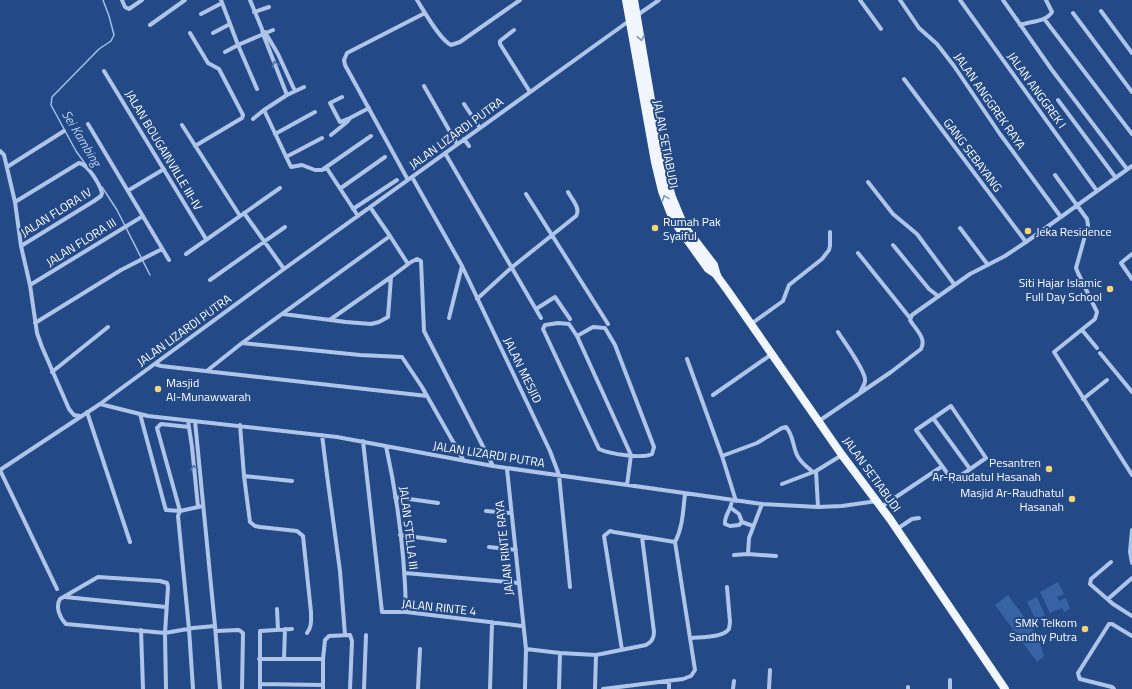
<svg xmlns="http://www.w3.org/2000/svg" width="1132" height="689" font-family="'Titillium Web',sans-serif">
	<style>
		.green { fill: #3762a4 }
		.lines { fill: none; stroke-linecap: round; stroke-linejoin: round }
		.stream { stroke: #a2bfea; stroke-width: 1.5 }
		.street { stroke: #aec5e9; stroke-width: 4 }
		.primary { stroke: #f1f5fe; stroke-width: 8 }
		.oneway { stroke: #8096bd }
		.oneway2 { stroke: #5474a9 }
		.poi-dot { fill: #f5d671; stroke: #234987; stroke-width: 1.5 }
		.labels { text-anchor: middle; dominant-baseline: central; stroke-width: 4; stroke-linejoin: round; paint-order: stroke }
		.street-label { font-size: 12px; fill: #fff; stroke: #234987 }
		.poi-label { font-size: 12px; fill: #fff; stroke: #234987; text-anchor: end }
		.water-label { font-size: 13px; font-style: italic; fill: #bacff1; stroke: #234987 }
	</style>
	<rect width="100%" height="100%" fill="#234987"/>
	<path class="green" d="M 1058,582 L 1064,594 L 1057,597 L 1059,601 L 1066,598 L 1070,609 L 1064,612 L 1062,608 L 1050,613 L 1040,592 Z
		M 1008,595 L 1038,636 L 1044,656 L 1037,662 L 995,605 Z
		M 1037,597 L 1045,615 L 1036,620 L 1027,602 Z"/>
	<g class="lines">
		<path class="stream" d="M 86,165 L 76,151 L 51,105 L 52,97 L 99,49 L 111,41 L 114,35 L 109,16 L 103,0
			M 102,187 L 117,210 L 150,275"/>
		<path class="street" d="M 122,0 L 125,7 L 129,9 L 142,0
			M 221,0 L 238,45 L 273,30
			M 250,0 L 262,29 L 263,34 L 287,95
			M 417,0 C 424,11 440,40 451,45 L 460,42 L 520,0
			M 860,0 L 881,29
			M 900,0 L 919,28 L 937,44 L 954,66 L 1000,134 L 1061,217
			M 960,0 L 1097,191
			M 1003,0 L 1052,70 L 1127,169
			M 1101,11 L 1132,53
			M 254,12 L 269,7
			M 1073,13 L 1132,92
			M 201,14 L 222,3
			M 636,16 L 659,0
			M 1045,20 L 1132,134
			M 150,25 L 185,0
			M 1020,25 C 1031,21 1046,22 1052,12 L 1046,0
			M 514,30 L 500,41 L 500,44 L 530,92
			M 265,32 L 278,54 L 295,91
			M 190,33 L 208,63 L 219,69 L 243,115 L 242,118 L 195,146
			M 213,33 L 230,24
			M 225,52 L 238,45 L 257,89
			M 104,71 L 206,239
			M 904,79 L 1026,242
			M 424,86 L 457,144
			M 304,87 L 287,95 L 264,110 L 291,167 L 302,165 L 315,170 L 322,170 L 371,136
			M 342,97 L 330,103 L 340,122 L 350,118
			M 1058,100 L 1116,178
			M 464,104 L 480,128
			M 253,119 L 264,110
			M 88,124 L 169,260
			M 182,125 L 240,216
			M 275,134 L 315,112
			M 331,135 L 347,122 L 350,118 L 369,108
			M 464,139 L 469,146
			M 0,151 L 4,155 L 15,202 L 21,246 L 30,285 L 37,333 L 42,347 L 69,409 L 74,415 L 80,416
			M 445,153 L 541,318
			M 286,157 L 322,138
			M 7,167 L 64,131
			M 326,167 L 358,216
			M 1055,175 L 1087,219 L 1088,225 L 1076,268 L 1078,273 L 1097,312 L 1095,319 L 1054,352 L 1132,475
			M 412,177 L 462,266 L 550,451 L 559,475 L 570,587
			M 408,180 L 345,65 L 344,60 L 347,53 L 425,13
			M 868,182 L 893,214 L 917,234 L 954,284
			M 341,188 L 385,157
			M 129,190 L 164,169
			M 526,194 L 608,324
			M 15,202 L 79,163 C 88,164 100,185 102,193 L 101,196 L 94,201 L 21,246
			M 353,209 L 397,180
			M 244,213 L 284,269
			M 960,228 L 988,265
			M 390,236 L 408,264
			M 893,245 L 929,289 L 938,296
			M 858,253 L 910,318
			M 186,254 L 280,188
			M 1132,254 L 1121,263 L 1132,279
			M 210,280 L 285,227
			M 30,285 L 143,216
			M 477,299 L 511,268 L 576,216 C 581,209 572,199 568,192
			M 536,309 L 555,297 L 570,319
			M 283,314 L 346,322 L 371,324 L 379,322 L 388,317 L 391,277
			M 449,318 L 462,266
			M 331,319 L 391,277 L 411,262 L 417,259 L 421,261 L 424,331 L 493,466
			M 35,323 L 121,270 L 162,249
			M 751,324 L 783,301 L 789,285 L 822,259 L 829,250 L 830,246 L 830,232
			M 1082,330 L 1097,348
			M 838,332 C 843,340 867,373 865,381 C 865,385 861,389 860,393
			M 577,336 L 593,327 L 605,328 L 615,345 L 654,447 L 652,454 C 642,459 610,454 599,449 L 543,329 L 545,325 L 558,323 L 569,324 L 577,336 L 631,455 L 627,485
			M 242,343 L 360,355 L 402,357 L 422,387 L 464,461
			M 1100,353 L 1132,392
			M 687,359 L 722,456 L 757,443 L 782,428 L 786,427 C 793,434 793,447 797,455 C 800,462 807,467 813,472
			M 155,364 L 161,366 L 427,396
			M 208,370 L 242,343 L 390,236 L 370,207
			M 52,372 L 108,327
			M 713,395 L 772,354
			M 1083,399 L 1107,380
			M 100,404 L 148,416 L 337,437 L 493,466 L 762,504 L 818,507 L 842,506 L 877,501
			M 951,406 L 986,458 L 953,481 L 916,430 Z
			M 87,412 L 130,542
			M 140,414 L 165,507 L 166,510 L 180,511 L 157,428 L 161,424 L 189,427
			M 933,418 L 970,469
			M 188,421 L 192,447 L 198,507
			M 195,421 L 215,626 L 220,689
			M 819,421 L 891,372 L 921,349 C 927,338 915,329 910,320 L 912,315 L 970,274 L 1005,256 L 1026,242 L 1132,166
			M 240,425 L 244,476 L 250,522 L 255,526 L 260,527 L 297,531 L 303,536 L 311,612 C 311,620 312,627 307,633
			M 322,435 L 327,475 L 340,571 L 345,635
			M 363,441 L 382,612 L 406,612 L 522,626
			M 386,446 C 398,501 405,557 406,612
			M 722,456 L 736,501
			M 507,469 L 526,649 L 525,689
			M 0,470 L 100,404 L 284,269 L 629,21
			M 0,470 L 57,589
			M 816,471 L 818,507
			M 244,476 L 292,481
			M 782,484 L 816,471 L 842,455
			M 395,497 L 438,503
			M 732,500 C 732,509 724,515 725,524 L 730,526 L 739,525 L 742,522
			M 881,507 L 941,467
			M 731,508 L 739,514 L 742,522 L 753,526
			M 486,511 L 511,513
			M 897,529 L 912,519 L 919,518
			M 1132,530 L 1130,552 L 1132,563
			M 400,535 L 445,541
			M 489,547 L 516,550
			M 748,554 L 776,556
			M 734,555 L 748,554 L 749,538 L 762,504
			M 1111,562 L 1091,579 L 1090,584 L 1113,604 L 1132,616
			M 405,573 L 518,583
			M 65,597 L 166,607
			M 1108,599 L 1132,578
			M 277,609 L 278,630
			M 141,630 L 143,689
			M 216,631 L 239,630 L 243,633 L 242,689
			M 691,638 C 702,637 722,638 729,629 L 730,622 L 727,587
			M 526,649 L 560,653 L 596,655 L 646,645 C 652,642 654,638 654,632 L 642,537
			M 622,650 L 604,536 L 610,531 L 614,532 L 675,542
			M 259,659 L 323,659
			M 284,659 L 285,629
			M 260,684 L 323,685
			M 166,689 L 165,633 L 168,587 L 167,583 L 160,581 L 98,577 L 60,599 C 55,607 60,618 66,624 L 165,633 L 193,628 L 215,626
			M 193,689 L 189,629 L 178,516 L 180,511 L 203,506
			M 260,689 L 260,631 L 292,629
			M 323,689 L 323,659 L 325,640 L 329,636 L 350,635 L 352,641 L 350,689
			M 364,689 L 366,635
			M 418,689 L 420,649
			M 490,689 L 492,622
			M 559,689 L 560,653
			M 595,689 L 596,655
			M 603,689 L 683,679 L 691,676 L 695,670 L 675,542 C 683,527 683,510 685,494
			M 669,689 L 669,681
			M 733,689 L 734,681
			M 769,689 L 770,670
			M 908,689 L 908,687
			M 950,689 L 950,680
			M 1114,689 L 1112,687 L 1080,679 L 1079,677 L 1078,673 L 1109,624 L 1112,624 L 1132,636"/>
		<path class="primary" d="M 626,0 L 655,162 L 662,191 L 670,212 L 678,227 L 708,269 L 717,275
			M 634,0 L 657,135 L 664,170 L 672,197 L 684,226 L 714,265 L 717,276 L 728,291 L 842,455 L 890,519 L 1005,689"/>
	</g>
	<defs><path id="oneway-chevron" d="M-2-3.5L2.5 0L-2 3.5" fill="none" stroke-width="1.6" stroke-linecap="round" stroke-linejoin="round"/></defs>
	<g class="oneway">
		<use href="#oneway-chevron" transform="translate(641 38) rotate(79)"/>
		<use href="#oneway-chevron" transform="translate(665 198) rotate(-110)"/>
	</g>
	<g class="oneway2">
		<use href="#oneway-chevron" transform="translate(275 64) rotate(-112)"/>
		<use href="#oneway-chevron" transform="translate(194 468) rotate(-96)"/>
	</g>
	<g class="poi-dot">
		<circle cx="655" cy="228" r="4"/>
		<circle cx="1028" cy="231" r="4"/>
		<circle cx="1110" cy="289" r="4"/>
		<circle cx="158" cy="389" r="4"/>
		<circle cx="1049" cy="469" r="4"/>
		<circle cx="1072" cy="499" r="4"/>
		<circle cx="1085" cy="629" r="4"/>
	</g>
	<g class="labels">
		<g class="street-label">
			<text transform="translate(1037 90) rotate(54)">JALAN ANGGREK I</text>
			<text transform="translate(990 101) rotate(55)">JALAN ANGGREK RAYA</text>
			<text transform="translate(456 133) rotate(-36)">JALAN LIZARDI PUTRA</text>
			<text transform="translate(666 144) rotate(79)">JALAN SETIABUDI</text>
			<text transform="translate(164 150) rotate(59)">JALAN BOUGAINVILLE III-IV</text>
			<text transform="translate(973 155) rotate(53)">GANG SEBAYANG</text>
			<text transform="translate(56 212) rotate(-32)">JALAN FLORA IV</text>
			<text transform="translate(81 242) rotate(-32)">JALAN FLORA III</text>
			<text transform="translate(184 330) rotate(-36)">JALAN LIZARDI PUTRA</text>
			<text transform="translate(523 370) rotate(64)">JALAN MESJID</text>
			<text transform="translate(489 454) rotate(9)">JALAN LIZARDI PUTRA</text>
			<text transform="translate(872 474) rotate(54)">JALAN SETIABUDI</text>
			<text transform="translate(409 528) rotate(83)">JALAN STELLA III</text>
			<text transform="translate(504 548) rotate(-96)">JALAN RINTE RAYA</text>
			<text transform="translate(439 607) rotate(6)">JALAN RINTE 4</text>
		</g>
		<g class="poi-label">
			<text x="663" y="221" text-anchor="start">Rumah Pak<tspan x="663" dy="14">Syaiful</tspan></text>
			<text x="1036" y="231" text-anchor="start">Jeka Residence</text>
			<text x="1102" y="282">Siti Hajar Islamic<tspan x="1102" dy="14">Full Day School</tspan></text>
			<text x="166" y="382" text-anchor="start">Masjid<tspan x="166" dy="14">Al-Munawwarah</tspan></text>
			<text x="1041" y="462">Pesantren<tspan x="1041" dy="14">Ar-Raudatul Hasanah</tspan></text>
			<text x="1064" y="492">Masjid Ar-Raudhatul<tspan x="1064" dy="14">Hasanah</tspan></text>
			<text x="1077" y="622">SMK Telkom<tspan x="1077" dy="14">Sandhy Putra</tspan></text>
		</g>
		<g class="water-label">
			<text transform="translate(82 138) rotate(59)">Sei Kambing</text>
		</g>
	</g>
</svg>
